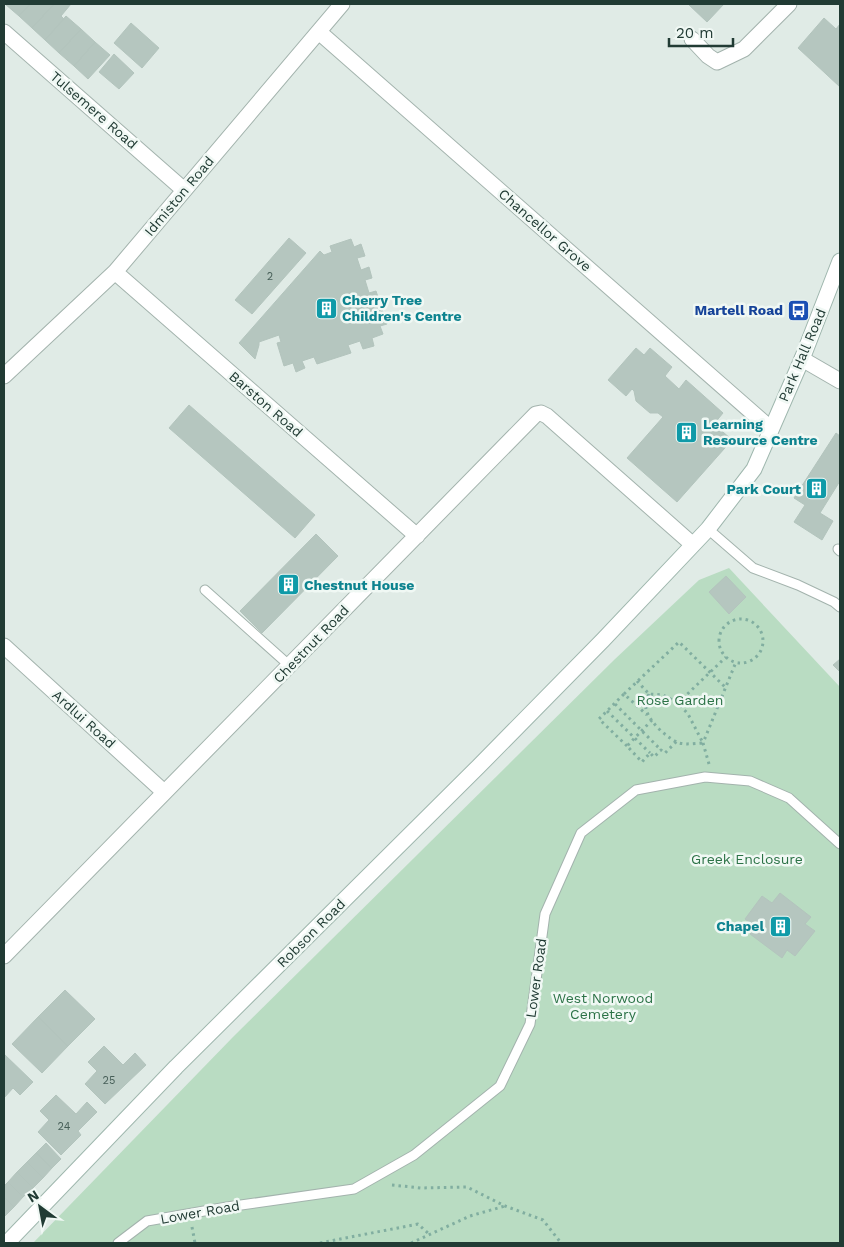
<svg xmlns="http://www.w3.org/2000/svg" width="844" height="1247" font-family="'Work Sans',sans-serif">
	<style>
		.green { fill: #b9dcc2 }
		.building { fill: #b5c6bf; stroke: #b3c4bd }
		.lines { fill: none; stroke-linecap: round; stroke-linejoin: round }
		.lane-casing { stroke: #a3b3ad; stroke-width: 11 }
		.street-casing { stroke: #a3b3ad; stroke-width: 17 }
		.secondary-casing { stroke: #9fb7ae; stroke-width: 17 }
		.path { stroke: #81aea0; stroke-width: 3; stroke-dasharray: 2.5 4; stroke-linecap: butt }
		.lane { stroke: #fff; stroke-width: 9 }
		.street { stroke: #fff; stroke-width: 15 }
		.secondary { stroke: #fff; stroke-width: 15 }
		.labels { text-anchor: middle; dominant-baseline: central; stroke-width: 5; stroke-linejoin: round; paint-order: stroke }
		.number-label { font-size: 11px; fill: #465e57 }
		.street-label { font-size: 14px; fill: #213b34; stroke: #f0f8f4 }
		.culture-label { font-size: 14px; font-weight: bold; fill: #0d838f; stroke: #f0f8f4; text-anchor: start }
		.transit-label { font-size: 14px; font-weight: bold; fill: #164399; stroke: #f0f8f4; text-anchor: end }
		.park-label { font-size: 14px; fill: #2b7246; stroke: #f0f8f4 }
	</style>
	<rect width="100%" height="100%" fill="#e0ebe6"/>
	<path class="green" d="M 729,568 L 840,687 L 840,1243 L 33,1243 L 233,1037 L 614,660 L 699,580 Z"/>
	<path class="building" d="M 5,4 L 30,4 L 19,16 Z
		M 30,4 L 54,4 L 32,28 L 19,16 Z
		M 54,4 L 71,4 L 61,16 L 64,19 L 45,40 L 32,28 Z
		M 688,4 L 724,4 L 707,22 Z
		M 66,16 L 81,29 L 59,53 L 45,40 Z
		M 824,18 L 836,29 L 840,24 L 840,87 L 798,48 Z
		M 131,23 L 159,48 L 142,68 L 114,43 Z
		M 81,29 L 95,42 L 74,66 L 59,53 Z
		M 95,42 L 110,55 L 88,79 L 74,66 Z
		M 114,54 L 134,73 L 119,89 L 99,72 Z
		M 289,238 L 306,253 L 252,314 L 235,300 Z
		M 351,239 L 354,247 L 361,244 L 365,256 L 357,258 L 361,270 L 369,267 L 372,278 L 365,280 L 369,293 L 376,291 L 387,324 L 380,326 L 383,334 L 372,338 L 374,346 L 363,349 L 360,341 L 348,345 L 351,353 L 317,364 L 314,357 L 302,361 L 305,368 L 296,372 L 293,363 L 284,366 L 277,343 L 281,342 L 279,335 L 259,342 L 259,345 L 255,359 L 239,343 L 320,251 L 324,255 L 332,252 L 330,246 Z
		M 636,348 L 644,355 L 650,348 L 672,367 L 665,376 L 679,389 L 686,380 L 723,413 L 714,424 L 732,440 L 677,502 L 627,458 L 663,417 L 658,413 L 650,413 L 636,401 L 634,391 L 632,389 L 626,396 L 608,380 Z
		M 189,405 L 315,515 L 295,538 L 169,428 Z
		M 836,433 L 840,436 L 840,481 L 820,513 L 833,521 L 822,540 L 794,522 L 805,505 L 794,498 Z
		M 316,534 L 338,556 L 262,633 L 240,611 Z
		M 726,576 L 746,597 L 729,614 L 709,592 Z
		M 840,659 L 840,672 L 833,665 Z
		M 780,893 L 811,917 L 805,924 L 815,931 L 795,956 L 787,950 L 782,958 L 750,934 L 756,927 L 745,919 L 762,896 L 772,903 Z
		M 65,990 L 95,1019 L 68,1046 L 38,1017 Z
		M 38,1017 L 68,1046 L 42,1073 L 12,1044 Z
		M 104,1046 L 123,1065 L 135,1053 L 146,1065 L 105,1104 L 85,1084 L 97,1071 L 88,1062 Z
		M 4,1054 L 33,1082 L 20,1095 L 13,1088 L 4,1098 Z
		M 56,1095 L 76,1114 L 87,1102 L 97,1112 L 78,1131 L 81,1135 L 61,1155 L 38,1132 L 49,1120 L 40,1111 Z
		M 46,1143 L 61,1159 L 52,1168 L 36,1153 Z
		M 36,1153 L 52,1168 L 43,1178 L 27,1162 Z
		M 27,1162 L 43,1178 L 33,1188 L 17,1172 Z
		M 17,1172 L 33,1188 L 23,1197 L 8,1182 Z
		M 8,1182 L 23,1197 L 14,1207 L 4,1197 L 4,1186 Z
		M 4,1197 L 14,1207 L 4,1217 Z"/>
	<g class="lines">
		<defs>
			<path id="lane" d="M 708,529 L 753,568 L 798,585 L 834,602 L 840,607
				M 838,549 L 840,551
				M 205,590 L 290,666
				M 118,1243 L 147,1221 L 227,1207 L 354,1189 L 414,1155 L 500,1086 L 530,1024 L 545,914 L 581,833 L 636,790 L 705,777 L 750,781 L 789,798 L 840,844"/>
			<path id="street" d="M 4,32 L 184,190
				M 319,32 L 771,429
				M 692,39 L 708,56 L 717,62 L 744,49 L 789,4
				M 115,272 L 417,536
				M 802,359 L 840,381
				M 4,376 L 115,272 L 342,4
				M 4,646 L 164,792
				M 4,956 L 536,414 L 541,413 L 547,416 L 692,544"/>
			<path id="secondary" d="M 7,1243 L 176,1067 L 478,767 L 603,640 L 708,529 L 754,469 L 802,359 L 840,261"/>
		</defs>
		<use href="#lane" class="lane-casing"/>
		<use href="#street" class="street-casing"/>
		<use href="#secondary" class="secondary-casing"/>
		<path class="path" d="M719 641a22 22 0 1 1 44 0a22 22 0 1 1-44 0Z
			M 637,681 L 649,694 L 663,695 L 678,703 L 688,714 L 703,743 C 696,743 687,745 679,743 C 667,738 649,722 646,709 C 645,703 647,699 649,694
			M 624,694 L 679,642 L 726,688
			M 678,703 L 726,657
			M 615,704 L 661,750
			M 607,711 L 650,753
			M 652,720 L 627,746 L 642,762 L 650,753 L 654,757 L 661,750 L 665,753 L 677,741
			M 627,746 L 599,719 L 624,694 L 647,715
			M 709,764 L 703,743 L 736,662
			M 392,1185 L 421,1188 L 467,1187 L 505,1206 L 543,1220 L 561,1243
			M 192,1227 L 195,1243
			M 320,1243 L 418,1224 L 429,1234
			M 411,1243 L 470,1216 L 505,1206"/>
		<use href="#lane" class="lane"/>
		<use href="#street" class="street"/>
		<use href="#secondary" class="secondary"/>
	</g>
	<defs>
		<symbol id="building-square" viewBox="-11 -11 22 22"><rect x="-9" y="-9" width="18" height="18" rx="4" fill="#0f9aa8" stroke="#f0f8f4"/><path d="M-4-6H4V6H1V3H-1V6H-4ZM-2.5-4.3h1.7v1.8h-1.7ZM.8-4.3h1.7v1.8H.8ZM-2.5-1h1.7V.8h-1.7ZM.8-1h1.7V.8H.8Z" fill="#fff"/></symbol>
		<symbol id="bus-square" viewBox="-11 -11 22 22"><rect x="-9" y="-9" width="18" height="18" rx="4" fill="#1a4fb4" stroke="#f0f8f4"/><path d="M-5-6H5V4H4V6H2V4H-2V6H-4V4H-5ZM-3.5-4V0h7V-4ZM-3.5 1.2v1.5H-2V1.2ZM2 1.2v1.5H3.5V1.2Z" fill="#fff"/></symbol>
	</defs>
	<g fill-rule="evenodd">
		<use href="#building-square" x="314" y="296" width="25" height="25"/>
		<use href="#bus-square" x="786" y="298" width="25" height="25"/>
		<use href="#building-square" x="674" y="420" width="25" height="25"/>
		<use href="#building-square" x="804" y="476" width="25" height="25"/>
		<use href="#building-square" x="276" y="572" width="25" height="25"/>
		<use href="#building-square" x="768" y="914" width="25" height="25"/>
	</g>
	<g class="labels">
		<g class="number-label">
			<text x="270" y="276">2</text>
			<text x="109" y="1080">25</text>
			<text x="64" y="1126">24</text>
		</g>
		<g class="street-label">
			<text transform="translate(94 110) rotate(41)">Tulsemere Road</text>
			<text transform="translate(179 196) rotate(-50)">Idmiston Road</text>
			<text transform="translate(545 230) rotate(41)">Chancellor Grove</text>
			<text transform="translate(802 355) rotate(-67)">Park Hall Road</text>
			<text transform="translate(266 404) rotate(41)">Barston Road</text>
			<text transform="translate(311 644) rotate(-46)">Chestnut Road</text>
			<text transform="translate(84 719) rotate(42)">Ardlui Road</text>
			<text transform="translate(311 933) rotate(-45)">Robson Road</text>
			<text transform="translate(536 978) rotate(-82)">Lower Road</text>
			<text transform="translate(200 1212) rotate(-10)">Lower Road</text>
		</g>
		<g class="culture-label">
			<text x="342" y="300">Cherry Tree<tspan x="342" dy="16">Children's Centre</tspan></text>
			<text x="703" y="424">Learning<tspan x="703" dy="16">Resource Centre</tspan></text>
			<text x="801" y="489" text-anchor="end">Park Court</text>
			<text x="304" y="585">Chestnut House</text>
			<text x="764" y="926" text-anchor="end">Chapel</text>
		</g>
		<g class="transit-label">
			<text x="783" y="310">Martell Road</text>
		</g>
		<g class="park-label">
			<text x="680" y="700">Rose Garden</text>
			<text x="747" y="859">Greek Enclosure</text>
			<text x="603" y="998">West Norwood<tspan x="603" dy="16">Cemetery</tspan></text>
		</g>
	</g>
	<rect width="844" height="1247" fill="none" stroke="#213b34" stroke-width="10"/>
	<g transform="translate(40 1207) rotate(328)" stroke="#f0f8f4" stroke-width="4" paint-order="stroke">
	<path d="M0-4L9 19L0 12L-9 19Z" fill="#213b34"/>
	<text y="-8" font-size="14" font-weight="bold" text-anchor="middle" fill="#213b34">N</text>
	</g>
	<path d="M669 38v8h64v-8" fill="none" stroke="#213b34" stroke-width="2.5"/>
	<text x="676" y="38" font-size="15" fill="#213b34" stroke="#f0f8f4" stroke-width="4" paint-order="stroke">20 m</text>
</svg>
